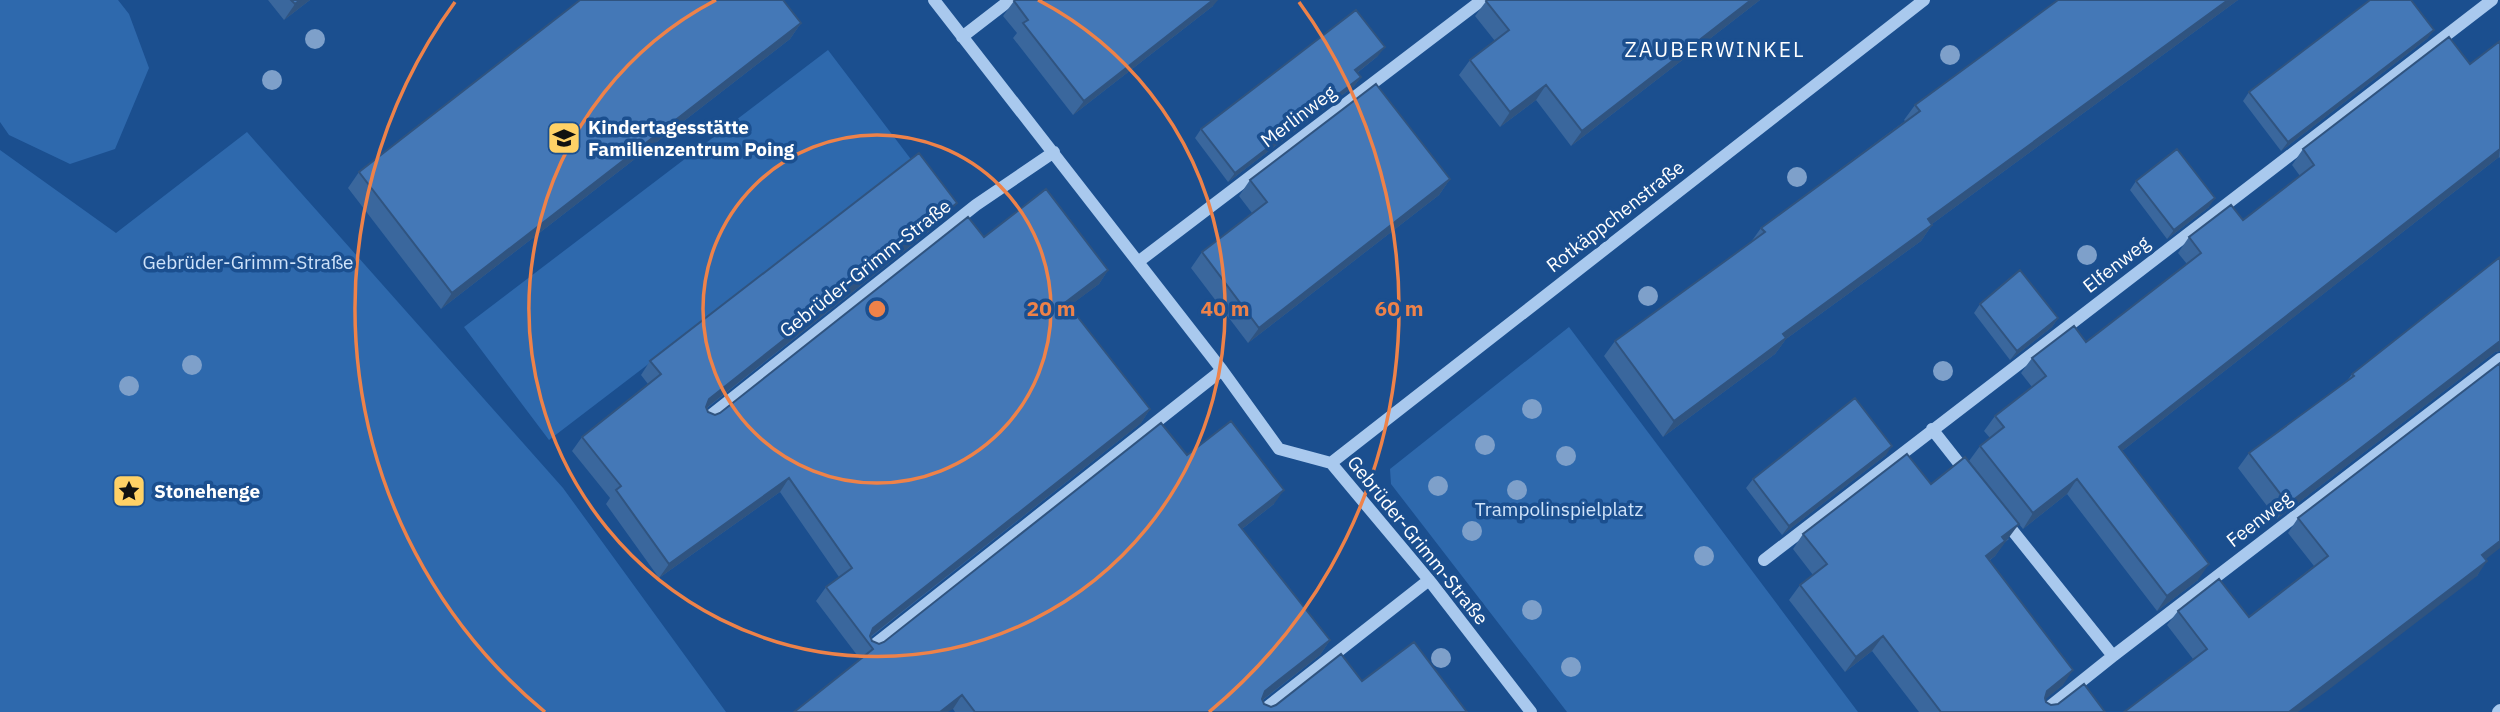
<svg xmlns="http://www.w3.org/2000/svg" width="2500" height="712" font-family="'IBM Plex Sans',sans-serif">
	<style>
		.green { fill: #2e69ad }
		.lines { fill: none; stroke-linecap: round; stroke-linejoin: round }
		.minor { stroke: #a9c9ee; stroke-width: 12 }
		.tree { fill: #7ea0ca }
		.wall { fill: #3a679d }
		.shaded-wall { fill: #305480 }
		.building { fill: #4478b7; stroke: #305480; stroke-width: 2 }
		.ring { fill: none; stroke: #ee8249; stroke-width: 3.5 }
		.labels { text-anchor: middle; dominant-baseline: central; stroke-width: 7; stroke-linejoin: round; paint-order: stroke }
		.street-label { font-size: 19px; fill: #fff; stroke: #1b4f8f }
		.poi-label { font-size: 19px; font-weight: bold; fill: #fff; stroke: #1b4f8f; text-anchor: start }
		.park-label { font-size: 19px; fill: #cfe3fa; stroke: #1b4f8f }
		.neighbourhood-label { font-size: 21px; letter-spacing: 2px; fill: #fff; stroke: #1b4f8f }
		.centre { fill: #ee8249; stroke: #1b4f8f; stroke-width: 3.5 }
		.ring-label { font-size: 21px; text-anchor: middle; font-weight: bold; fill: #ee8249; stroke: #1b4f8f; stroke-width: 7; stroke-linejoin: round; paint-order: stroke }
	</style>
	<rect width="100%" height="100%" fill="#1b4f8f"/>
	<path class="green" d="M 0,0 L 118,0 L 129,14 L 149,68 L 115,149 L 70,164 L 9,135 L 0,122 Z
		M 828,50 L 913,162 L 549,440 L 464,327 Z
		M 247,132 L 563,488 L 726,712 L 0,712 L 0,150 L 116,233 Z
		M 1569,327 L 1858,712 L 1567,712 L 1391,484 L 1390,469 Z"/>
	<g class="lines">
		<path class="minor" d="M 934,0 L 1222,370 L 1279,449 L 1331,463 L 1429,580 L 1531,712
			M 962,37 L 1010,0
			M 1138,262 L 1482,0
			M 705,420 L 976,205 L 1054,152
			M 1932,429 L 1969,476
			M 1331,463 L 1924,0
			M 2004,520 L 2113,656
			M 1764,560 L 2492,0
			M 869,649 L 1222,370
			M 1261,712 L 1429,580
			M 2043,712 L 2113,656 L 2500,359
			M 2498,712 L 2500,710"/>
	</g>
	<g class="tree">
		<circle cx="315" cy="39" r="10"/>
		<circle cx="1950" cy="55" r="10"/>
		<circle cx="272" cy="80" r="10"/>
		<circle cx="1797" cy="177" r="10"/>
		<circle cx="2087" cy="255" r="10"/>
		<circle cx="1648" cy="296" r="10"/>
		<circle cx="192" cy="365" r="10"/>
		<circle cx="1943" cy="371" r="10"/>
		<circle cx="129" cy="386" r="10"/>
		<circle cx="1532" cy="409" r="10"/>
		<circle cx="1485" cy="445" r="10"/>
		<circle cx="1566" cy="456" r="10"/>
		<circle cx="1438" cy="486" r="10"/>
		<circle cx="1517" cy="490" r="10"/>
		<circle cx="1472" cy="531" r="10"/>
		<circle cx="1704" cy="556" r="10"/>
		<circle cx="1532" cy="610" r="10"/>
		<circle cx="1441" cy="658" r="10"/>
		<circle cx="1571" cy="667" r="10"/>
	</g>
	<path class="wall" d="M 268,0 L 310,0 L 284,20 Z
		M 1487,0 L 1760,0 L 1571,146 L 1536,100 L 1500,127 L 1459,75 L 1470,60 L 1495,41 L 1475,16 Z
		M 2058,0 L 2238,0 L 1932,224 L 1932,225 L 1921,241 L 1786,339 L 1775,354 L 1663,437 L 1604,356 L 1615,341 L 1751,242 L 1761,228 L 1905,121 L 1904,120 L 1915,105 Z
		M 1014,1 L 1213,6 L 1073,115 L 1013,38 L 1017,33 L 1003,16 Z
		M 801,23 L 790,39 L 441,309 L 348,188 L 359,172 Z
		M 2428,38 L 2281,151 L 2243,101 L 2249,92 Z
		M 2500,41 L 2500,158 L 2499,157 L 2122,451 L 2198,580 L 2157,611 L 2067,494 L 2023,529 L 1969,461 L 1980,446 L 1990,438 L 1984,431 L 1995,416 L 2032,387 L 2021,373 L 2032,358 L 2086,342 L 2187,264 L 2178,253 L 2189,237 L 2243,220 L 2300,176 L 2292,165 L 2303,149 L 2470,64 Z
		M 1378,56 L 1357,73 L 1361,77 L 1354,86 L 1228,182 L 1195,138 L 1201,129 Z
		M 1450,179 L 1439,195 L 1248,343 L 1191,268 L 1202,252 L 1252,213 L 1239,196 L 1250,180 Z
		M 2136,181 L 2209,207 L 2167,239 L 2130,190 Z
		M 947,217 L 707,408 L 708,412 L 715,415 L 720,413 L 984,237 L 1108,270 L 1099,284 L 1069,306 L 1150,409 L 1141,423 L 871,637 L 872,641 L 879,644 L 884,642 L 1187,455 L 1274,504 L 1242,529 L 1330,640 L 1320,655 L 1263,700 L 1264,704 L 1271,707 L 1362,681 L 1467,712 L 955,712 L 953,709 L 860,659 L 816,601 L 826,587 L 839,577 L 780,492 L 659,578 L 606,504 L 610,498 L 572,451 L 582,437 L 648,384 L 641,375 L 650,361 Z
		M 2500,257 L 2500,351 L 2495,352 L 2277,519 L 2238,468 L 2249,453 L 2347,381 L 2352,374 Z
		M 1980,304 L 2058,318 L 2052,327 L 2010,360 L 1974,313 Z
		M 1886,455 L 1782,535 L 1746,488 L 1753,479 Z
		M 1931,484 L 2009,539 L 2004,543 L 1995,556 L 1989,561 L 2063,685 L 2045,699 L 2046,702 L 2051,705 L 2105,712 L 1919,712 L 1872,651 L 1845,672 L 1789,600 L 1800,585 L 1813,575 L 1793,549 L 1803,534 Z
		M 2298,518 L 2486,559 L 2477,576 L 2193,659 L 2167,625 L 2178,611 L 2249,617 L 2314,566 L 2288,533 Z"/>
	<path class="shaded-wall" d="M 300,0 L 310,0 L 284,20 L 295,4 Z
		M 1213,0 L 1218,0 L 1213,6 L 1073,115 L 1084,101 Z
		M 1751,0 L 1760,0 L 1571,146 L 1582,131 Z
		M 2228,0 L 2238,0 L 1917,235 L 1928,219 Z
		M 801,23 L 790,39 L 441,309 L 452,293 Z
		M 2434,30 L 2428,38 L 2281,151 L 2288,142 Z
		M 1385,47 L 1378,56 L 1349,79 L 1355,70 Z
		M 1361,77 L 1354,86 L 1228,182 L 1235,173 Z
		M 1546,85 L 1536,100 L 1500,127 L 1510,112 Z
		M 2500,149 L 2499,157 L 2108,462 L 2119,447 Z
		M 1450,179 L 1439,195 L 1248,343 L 1259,328 Z
		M 2215,198 L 2209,207 L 2167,239 L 2174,230 Z
		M 957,203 L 947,217 L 700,413 L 709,399 Z
		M 1932,225 L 1921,241 L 1786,339 L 1775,354 L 1663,437 L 1674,421 L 1783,334 Z
		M 1108,270 L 1099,284 L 1056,316 L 1066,302 Z
		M 2058,318 L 2052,327 L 2010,360 L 2017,351 Z
		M 2500,341 L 2500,351 L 2495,352 L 2277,519 L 2288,504 Z
		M 1150,409 L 1141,423 L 866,640 L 873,628 Z
		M 1892,446 L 1886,455 L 1782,535 L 1789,526 Z
		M 789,478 L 780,492 L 659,578 L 669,564 Z
		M 2077,479 L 2067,494 L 2023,529 L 2033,513 Z
		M 1284,490 L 1274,504 L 1229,539 L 1239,525 Z
		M 2019,524 L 1995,556 L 1975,571 L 1986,556 L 2002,537 Z
		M 2500,541 L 2500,548 L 2472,570 L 2482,555 Z
		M 2487,561 L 2477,576 L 2327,691 L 2298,712 L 2289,712 Z
		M 2209,564 L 2198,580 L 2157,611 L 2167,596 Z
		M 1883,636 L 1872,651 L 1845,672 L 1856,657 Z
		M 1330,640 L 1320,655 L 1256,705 L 1265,691 Z
		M 2073,670 L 2063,685 L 2037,706 L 2047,691 Z
		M 962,695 L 953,709 L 948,712 L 940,712 Z"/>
	<path class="building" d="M 291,0 L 300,0 L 295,4 Z
		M 580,0 L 783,0 L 801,23 L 452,293 L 359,172 Z
		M 1015,0 L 1213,0 L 1084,101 L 1023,23 L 1028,20 L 1014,1 Z
		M 1487,0 L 1751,0 L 1582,131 L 1546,85 L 1510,112 L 1470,60 L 1509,30 L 1486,1 Z
		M 2058,0 L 2228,0 L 1928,219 L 1932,225 L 1783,334 L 1786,338 L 1674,421 L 1615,341 L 1765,232 L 1761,228 L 1920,111 L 1915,105 Z
		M 2370,0 L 2411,0 L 2434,30 L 2288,142 L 2249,92 Z
		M 1356,10 L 1385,47 L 1355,70 L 1361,77 L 1235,173 L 1201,129 Z
		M 2449,37 L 2470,64 L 2500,41 L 2500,149 L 2119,447 L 2209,564 L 2167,596 L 2077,479 L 2033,513 L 1980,446 L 2004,427 L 1995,416 L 2046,376 L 2032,358 L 2074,326 L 2086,342 L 2201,253 L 2189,237 L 2231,205 L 2243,220 L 2314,165 L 2303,149 Z
		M 1376,84 L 1450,179 L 1259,328 L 1202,252 L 1267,202 L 1250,180 Z
		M 2177,149 L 2215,198 L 2174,230 L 2136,181 Z
		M 919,153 L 957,203 L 709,399 L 706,407 L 708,412 L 715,415 L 720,413 L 968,217 L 984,237 L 1046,189 L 1108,270 L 1066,302 L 1150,409 L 873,628 L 870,636 L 872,641 L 879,644 L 884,642 L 1161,423 L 1187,455 L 1231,421 L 1284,490 L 1239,525 L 1330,640 L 1265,691 L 1262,699 L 1264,704 L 1271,707 L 1276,705 L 1341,654 L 1362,681 L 1414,642 L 1467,712 L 975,712 L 962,695 L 940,712 L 794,712 L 873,649 L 826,587 L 852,568 L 789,478 L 669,564 L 616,490 L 621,486 L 582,437 L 661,374 L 650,361 Z
		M 2500,257 L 2500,341 L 2288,504 L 2249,453 L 2354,376 L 2352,374 Z
		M 2020,270 L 2058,318 L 2017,351 L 1980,304 Z
		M 2500,363 L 2500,541 L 2482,555 L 2487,561 L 2289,712 L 2124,712 L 2207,649 L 2178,611 L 2219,579 L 2249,617 L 2328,556 L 2298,518 Z
		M 1855,398 L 1892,446 L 1789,526 L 1753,479 Z
		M 1907,454 L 1931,484 L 1965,457 L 2019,524 L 2002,537 L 2005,541 L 1986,556 L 2073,670 L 2047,691 L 2045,698 L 2046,702 L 2051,705 L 2058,704 L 2084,684 L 2105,712 L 1941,712 L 1883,636 L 1856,657 L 1800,585 L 1827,564 L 1803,534 Z"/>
	<g class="ring">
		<circle cx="877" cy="309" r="174"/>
		<path d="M1038 0A348 348 0 1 1 716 0"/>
		<path d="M545 712A522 522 0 0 1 455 2M1299 2A522 522 0 0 1 1209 712"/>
	</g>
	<defs>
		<symbol id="school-square" viewBox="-11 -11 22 22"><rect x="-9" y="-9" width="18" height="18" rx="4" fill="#ffd166" stroke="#1b4f8f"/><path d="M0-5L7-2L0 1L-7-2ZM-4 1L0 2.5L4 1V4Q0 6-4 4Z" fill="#111"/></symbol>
		<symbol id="sight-square" viewBox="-11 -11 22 22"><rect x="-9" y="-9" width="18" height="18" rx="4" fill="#ffd166" stroke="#1b4f8f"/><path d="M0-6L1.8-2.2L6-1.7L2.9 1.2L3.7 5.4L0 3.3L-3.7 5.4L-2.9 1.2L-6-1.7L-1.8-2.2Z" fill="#111"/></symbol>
	</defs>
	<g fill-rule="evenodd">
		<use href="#school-square" x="545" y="119" width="38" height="38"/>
		<use href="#sight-square" x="110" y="472" width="38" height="38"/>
	</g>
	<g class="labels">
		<g class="street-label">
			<text transform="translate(1298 116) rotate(-37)">Merlinweg</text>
			<text transform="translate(1615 216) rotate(-38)">Rotkäppchenstraße</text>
			<text transform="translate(2116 264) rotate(-38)">Elfenweg</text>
			<text transform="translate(865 268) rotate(-38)">Gebrüder-Grimm-Straße</text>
			<text transform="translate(2259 519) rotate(-38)">Feenweg</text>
			<text transform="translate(1418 540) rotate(51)">Gebrüder-Grimm-Straße</text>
		</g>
		<g class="poi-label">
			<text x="588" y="127">Kindertagesstätte<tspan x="588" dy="22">Familienzentrum Poing</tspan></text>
			<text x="154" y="491">Stonehenge</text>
		</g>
		<g class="park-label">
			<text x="248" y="262">Gebrüder-Grimm-Straße</text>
			<text x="1559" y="509">Trampolinspielplatz</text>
		</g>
		<g class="neighbourhood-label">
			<text x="1715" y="49">ZAUBERWINKEL</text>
		</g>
	</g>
	<circle cx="877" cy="309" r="10" class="centre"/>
	<g class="ring-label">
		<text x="1051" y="316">20 m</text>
		<text x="1225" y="316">40 m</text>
		<text x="1399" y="316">60 m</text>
	</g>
</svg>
